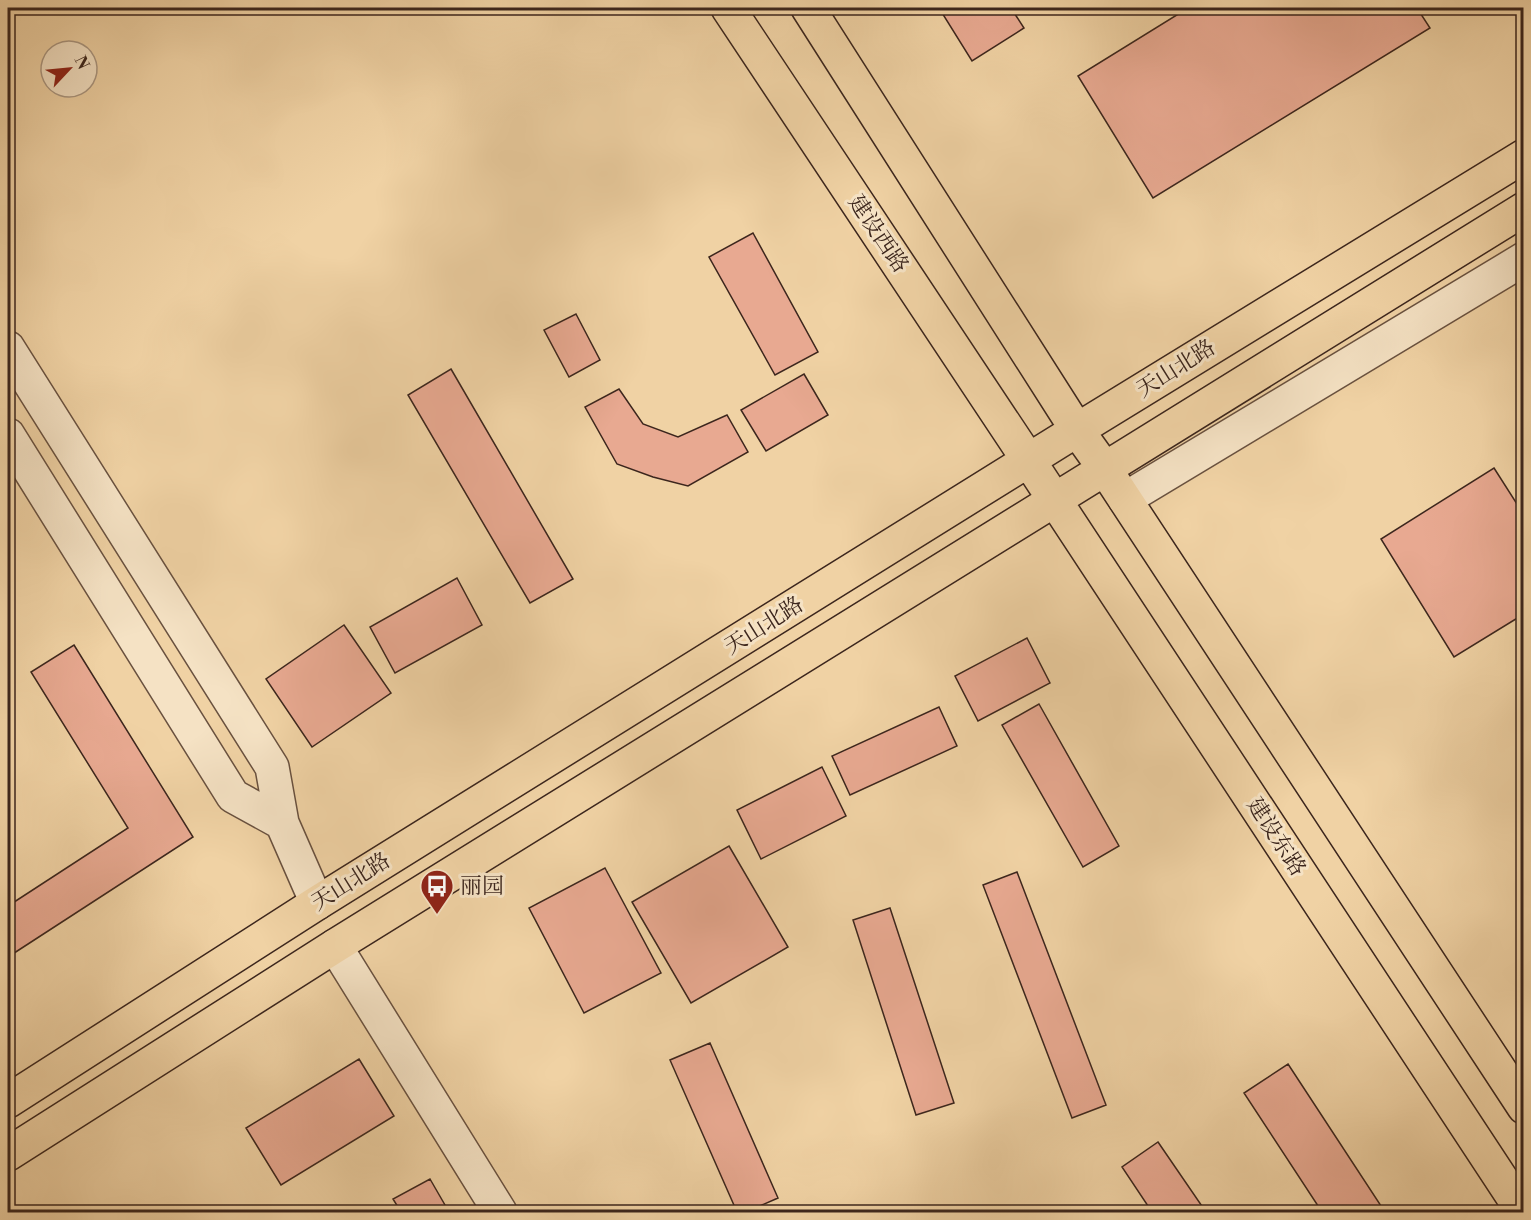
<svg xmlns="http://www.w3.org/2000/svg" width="1531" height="1220" font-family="'Libre Bodoni','Noto Serif SC',serif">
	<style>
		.building { fill: #e8a991; stroke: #3c261d; stroke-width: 1.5 }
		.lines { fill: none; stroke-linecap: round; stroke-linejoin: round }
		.minor-casing { stroke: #69513f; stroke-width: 36 }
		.major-casing { stroke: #3c261d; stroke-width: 36 }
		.minor { stroke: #f5e2c4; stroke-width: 33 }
		.major { stroke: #f0d2a4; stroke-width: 33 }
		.labels { text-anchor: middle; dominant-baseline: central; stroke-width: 6; stroke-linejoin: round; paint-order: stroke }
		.street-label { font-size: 22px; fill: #3c261d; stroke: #f5e2c4 }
		.poi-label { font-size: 22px; fill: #3c261d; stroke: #f5e2c4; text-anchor: start }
	</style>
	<rect width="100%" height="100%" fill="#f0d2a4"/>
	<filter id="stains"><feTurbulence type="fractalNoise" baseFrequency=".00333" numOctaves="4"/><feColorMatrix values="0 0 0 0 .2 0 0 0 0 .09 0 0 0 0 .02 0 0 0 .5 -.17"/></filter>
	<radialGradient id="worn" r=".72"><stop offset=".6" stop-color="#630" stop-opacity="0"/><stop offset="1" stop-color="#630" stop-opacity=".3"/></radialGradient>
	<path class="building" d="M 939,8 L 1011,8 L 1024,28 L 972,61 Z
		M 1188,8 L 1417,8 L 1430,28 L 1153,198 L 1078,76 Z
		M 753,233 L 818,352 L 775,375 L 709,257 Z
		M 576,314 L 600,360 L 569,377 L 544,330 Z
		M 451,369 L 573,579 L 530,603 L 408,395 Z
		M 804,374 L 828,415 L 766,451 L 741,410 Z
		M 619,389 L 643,424 L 678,437 L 727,415 L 748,452 L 688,486 L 653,477 L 617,464 L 585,407 Z
		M 1494,468 L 1524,515 L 1524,614 L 1454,657 L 1381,539 Z
		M 457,578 L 482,625 L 395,673 L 370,627 Z
		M 344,625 L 391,693 L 312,747 L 266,679 Z
		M 1027,638 L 1050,683 L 978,721 L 955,676 Z
		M 74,645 L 193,837 L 8,957 L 8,906 L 128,828 L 31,672 Z
		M 1039,704 L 1119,846 L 1083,867 L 1002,725 Z
		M 939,707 L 957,746 L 850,795 L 832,756 Z
		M 822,767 L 846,816 L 761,859 L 737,810 Z
		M 729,846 L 788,947 L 691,1003 L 632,902 Z
		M 605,868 L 661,973 L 584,1013 L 529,908 Z
		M 1017,872 L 1106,1105 L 1072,1118 L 983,885 Z
		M 890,908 L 954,1103 L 916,1115 L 853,920 Z
		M 710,1043 L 778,1198 L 746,1212 L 737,1212 L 670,1060 Z
		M 359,1059 L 394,1116 L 281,1185 L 246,1128 Z
		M 1288,1064 L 1385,1212 L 1322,1212 L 1244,1093 Z
		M 1158,1142 L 1206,1212 L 1152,1212 L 1122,1167 Z
		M 430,1179 L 449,1212 L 401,1212 L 393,1199 Z"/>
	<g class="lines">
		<defs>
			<path id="minor" d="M 8,348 L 272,767 L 282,823 L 317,903
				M 8,435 L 233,796 L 282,823
				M 1125,499 L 1524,259
				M 335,946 L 500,1212"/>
			<path id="major" d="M 728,8 L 1029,461 L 1523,1212
				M 808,8 L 1077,430 L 1105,469 L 1524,1107
				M 8,1101 L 317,903 L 1077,430 L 1524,156
				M 8,1154 L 335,946 L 1524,209"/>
		</defs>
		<use href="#minor" class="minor-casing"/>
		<use href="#major" class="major-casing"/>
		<use href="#minor" class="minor"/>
		<use href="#major" class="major"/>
	</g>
	<defs>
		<symbol id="bus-pin" viewBox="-11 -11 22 30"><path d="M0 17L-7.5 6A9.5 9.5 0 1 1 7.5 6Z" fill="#8f2418" stroke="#f5e2c4"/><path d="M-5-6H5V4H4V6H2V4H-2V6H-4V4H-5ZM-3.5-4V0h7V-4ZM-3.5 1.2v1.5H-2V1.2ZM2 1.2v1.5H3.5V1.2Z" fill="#fff"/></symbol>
	</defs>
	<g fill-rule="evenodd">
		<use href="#bus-pin" x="418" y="867" width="38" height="52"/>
	</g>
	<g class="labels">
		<g class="street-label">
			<text transform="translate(878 234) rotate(56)">建设西路</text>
			<text transform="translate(1176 369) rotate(-32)">天山北路</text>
			<text transform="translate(764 626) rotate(-32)">天山北路</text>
			<text transform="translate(1276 837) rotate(57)">建设东路</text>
			<text transform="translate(351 882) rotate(-32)">天山北路</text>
		</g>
		<g class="poi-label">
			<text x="460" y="886">丽园</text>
		</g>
	</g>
	<rect width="1531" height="1220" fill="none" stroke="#f0d2a4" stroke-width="30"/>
	<rect x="9" y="9" width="1513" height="1202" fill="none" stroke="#3c261d" stroke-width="3"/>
	<rect x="15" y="15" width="1501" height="1190" fill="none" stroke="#3c261d" stroke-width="1.5"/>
	<g transform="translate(69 69) rotate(64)"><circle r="28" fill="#f5e2c4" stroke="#ab9781" stroke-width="1.5"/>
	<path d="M0-4.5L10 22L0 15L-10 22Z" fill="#8f2418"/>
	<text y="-9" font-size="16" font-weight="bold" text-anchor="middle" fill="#3c261d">N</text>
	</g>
	<rect width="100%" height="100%" filter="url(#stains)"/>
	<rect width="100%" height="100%" fill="url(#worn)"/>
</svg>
